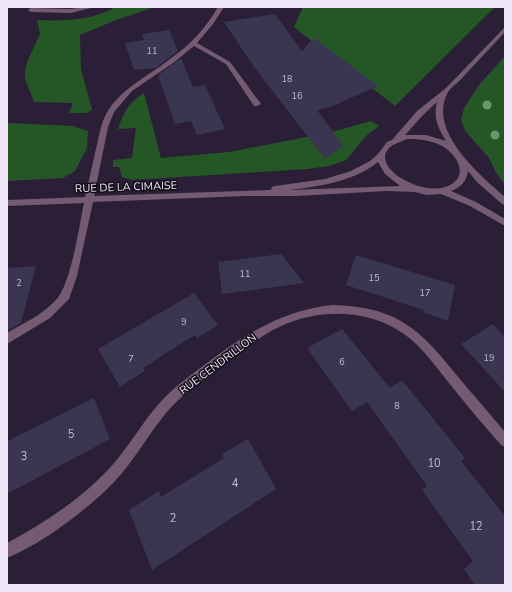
<svg xmlns="http://www.w3.org/2000/svg" width="512" height="592" font-family="'Nunito Sans',sans-serif">
	<style>
		.green { fill: #255625 }
		.building { fill: #3a3550 }
		.lines { fill: none; stroke-linecap: round; stroke-linejoin: round }
		.minor { fill: #755b72; fill-rule: evenodd }
		.tree { fill: #6e9572 }
		.labels { text-anchor: middle; dominant-baseline: central; stroke-width: 3; stroke-linejoin: round; paint-order: stroke }
		.number-label { font-size: 9px; fill: #c2bace }
		.street-label { font-size: 11px; fill: #efe7f8; stroke: #110c17 }
		.near-number-label { font-size: 11px; fill: #c2bace }
	</style>
	<rect width="100%" height="100%" fill="#2b1f38"/>
	<path class="green" d="M 116,7 L 155,7 L 116,20 L 80,35 L 81,69 L 92,110 L 86,113 L 69,113 L 73,103 L 34,102 L 25,79 L 25,70 L 28,60 L 40,34 L 37,20 C 64,21 91,21 116,7 Z
		M 303,7 L 495,7 L 395,106 L 294,27 Z
		M 505,56 L 505,185 L 495,171 L 489,158 L 465,131 L 461,120 L 464,108 L 479,85 Z
		M 144,93 L 161,158 L 229,152 L 332,132 L 371,121 L 379,126 L 367,135 L 346,160 L 329,166 L 307,169 L 132,180 L 122,177 L 119,167 L 113,167 L 113,160 L 132,158 L 136,128 L 118,129 C 124,112 128,103 144,93 Z
		M 7,123 L 73,126 L 88,131 L 87,148 L 75,171 L 63,178 L 7,181 Z"/>
	<path class="building" d="M 275,14 L 302,51 L 314,38 L 378,86 L 330,107 L 317,110 L 343,146 L 325,159 L 254,67 L 224,22 Z
		M 169,30 L 178,51 L 156,68 L 134,70 L 125,43 L 144,40 L 142,34 Z
		M 181,58 L 193,87 L 205,85 L 225,129 L 197,135 L 191,121 L 175,124 L 158,75 Z
		M 281,254 L 304,283 L 222,294 L 218,262 Z
		M 356,255 L 455,285 L 448,321 L 423,312 L 424,310 L 346,285 Z
		M 36,266 L 21,323 L 7,331 L 7,268 Z
		M 194,293 L 218,325 L 197,338 L 195,335 L 171,350 L 143,368 L 145,371 L 120,387 L 98,349 Z
		M 493,324 L 505,337 L 505,392 L 461,344 Z
		M 342,329 L 390,388 L 402,380 L 465,458 L 461,461 L 505,516 L 505,585 L 475,585 L 464,569 L 473,561 L 422,490 L 427,486 L 367,402 L 352,411 L 307,348 Z
		M 94,398 L 110,439 L 7,494 L 7,441 Z
		M 248,439 L 276,489 L 152,570 L 129,510 L 159,491 L 161,497 L 224,458 L 222,454 Z"/>
	<g class="lines">
		<path class="minor" d="M 83,7 L 95,7 L 71,13 L 31,12 L 28,10 L 31,8 L 71,9 Z
			M 218,7 L 224,7 L 213,24 L 197,43 L 230,62 L 261,104 L 257,106 L 254,106 L 226,64 L 194,46 L 173,63 L 132,91 L 114,112 L 108,127 L 94,196 L 271,190 L 272,187 L 275,186 L 325,179 L 351,171 L 370,161 L 378,154 L 387,142 L 392,140 L 417,111 L 446,88 L 505,27 L 505,32 C 491,47 477,62 463,77 C 459,82 451,87 448,92 C 427,130 478,174 505,197 L 505,205 L 502,204 L 477,182 L 468,171 C 467,181 460,188 451,191 L 476,202 L 505,219 L 505,226 L 470,206 L 441,194 L 427,195 L 415,192 L 387,191 L 296,196 L 245,196 L 93,202 L 77,276 L 69,299 L 50,318 L 7,344 L 7,333 C 24,323 42,315 56,300 C 71,284 79,227 84,203 L 7,206 L 7,200 L 85,197 L 101,127 C 111,92 144,80 170,59 C 190,45 206,28 218,7 ZM 437,102 C 433,117 438,128 446,141 L 426,135 L 405,135 L 423,115 ZM 407,139 C 418,139 430,140 440,145 C 456,152 471,176 448,186 C 421,198 364,164 393,145 C 397,143 403,141 407,139 ZM 378,162 L 385,174 L 400,186 L 289,190 C 320,186 353,182 378,162 Z
			M 332,305 C 398,307 420,329 459,378 C 474,396 490,414 505,432 L 505,447 L 501,445 C 485,427 469,408 453,388 C 438,370 424,348 404,334 C 369,309 320,308 281,326 C 260,336 241,351 222,365 C 203,379 182,394 166,413 C 148,435 134,461 114,482 C 87,510 43,543 7,558 L 7,543 C 42,524 77,502 105,473 C 125,453 139,427 157,406 C 170,390 187,378 203,366 C 244,335 280,311 332,305 Z"/>
	</g>
	<g class="tree">
		<circle cx="487" cy="105" r="4.5"/>
		<circle cx="495" cy="135" r="4.5"/>
	</g>
	<g class="labels">
		<g class="number-label">
			<text x="152" y="51">11</text>
			<text x="287" y="79">18</text>
			<text x="297" y="96">16</text>
			<text x="245" y="274">11</text>
			<text x="374" y="278">15</text>
			<text x="19" y="283">2</text>
			<text x="425" y="293">17</text>
			<text x="184" y="322">9</text>
			<text x="489" y="358">19</text>
			<text x="131" y="359">7</text>
			<text x="342" y="362">6</text>
			<text x="397" y="406">8</text>
		</g>
		<g class="street-label">
			<text transform="translate(126 187) rotate(-2)">RUE DE LA CIMAISE</text>
			<text transform="translate(218 364) rotate(-37)">RUE CENDRILLON</text>
		</g>
		<g class="near-number-label">
			<text x="71" y="434">5</text>
			<text x="24" y="456">3</text>
			<text x="434" y="463">10</text>
			<text x="235" y="483">4</text>
			<text x="173" y="518">2</text>
			<text x="476" y="526">12</text>
		</g>
	</g>
	<rect width="512" height="592" fill="none" stroke="#efe7f8" stroke-width="16"/>
</svg>
